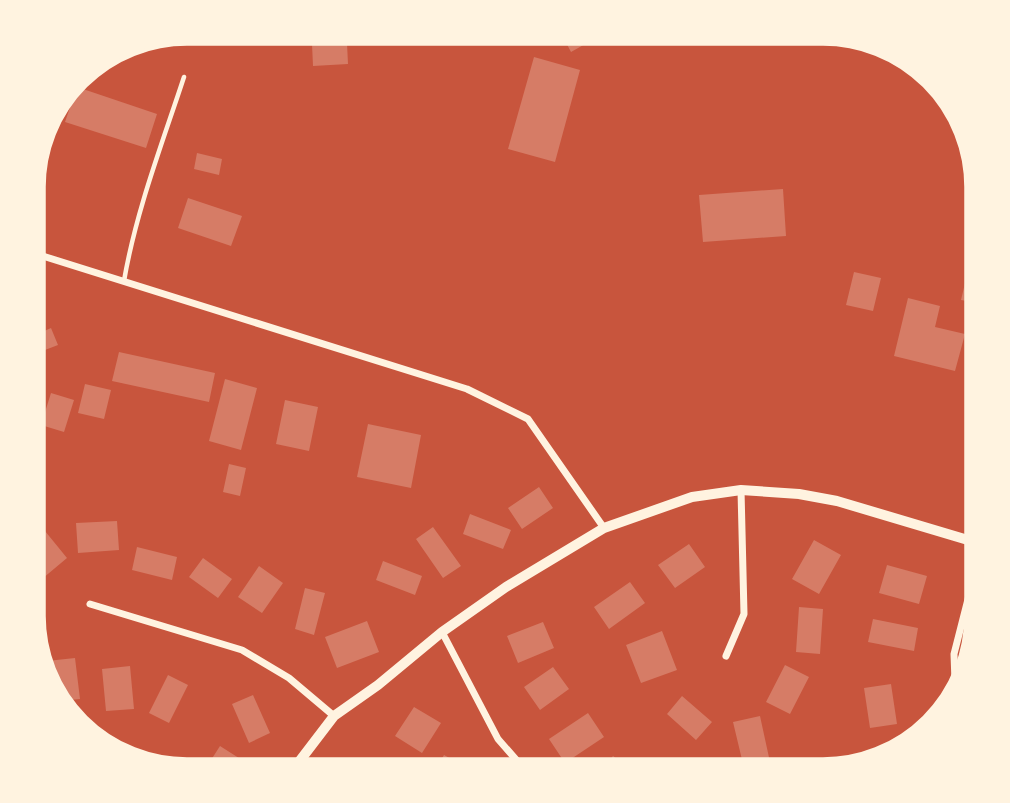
<svg xmlns="http://www.w3.org/2000/svg" width="1010" height="803" font-family="'Golos Text',sans-serif">
	<style>
		.building { fill: #d67c66 }
		.lines { fill: none; stroke-linecap: round; stroke-linejoin: round }
		.service { stroke: #fff3e0; stroke-width: 4.5 }
		.minor { stroke: #fff3e0; stroke-width: 7 }
		.tertiary { stroke: #fff3e0; stroke-width: 10 }
		.rim { fill: none; stroke: #fff3e0; stroke-width: 3.5 }
	</style>
	<rect width="100%" height="100%" fill="#c8553d"/>
	<path class="building" d="M 603,34 L 571,52 L 562,35 L 599,35 Z
		M 346,37 L 346,40 L 314,43 L 314,38 Z
		M 347,43 L 348,64 L 313,66 L 312,44 Z
		M 534,57 L 580,70 L 555,162 L 508,149 Z
		M 77,87 L 157,114 L 146,148 L 65,122 Z
		M 197,153 L 222,159 L 219,175 L 194,169 Z
		M 783,189 L 786,236 L 703,242 L 699,195 Z
		M 188,198 L 242,216 L 231,246 L 178,228 Z
		M 854,272 L 881,278 L 873,311 L 846,305 Z
		M 966,279 L 978,281 L 978,303 L 961,300 Z
		M 908,298 L 940,306 L 935,327 L 965,334 L 955,371 L 894,356 Z
		M 51,328 L 58,345 L 32,355 L 33,336 Z
		M 119,352 L 215,373 L 209,402 L 112,381 Z
		M 225,379 L 257,388 L 241,450 L 209,441 Z
		M 85,384 L 111,390 L 104,419 L 78,413 Z
		M 51,393 L 74,400 L 64,432 L 41,425 Z
		M 285,400 L 318,407 L 309,451 L 276,444 Z
		M 368,424 L 421,435 L 411,488 L 357,477 Z
		M 229,464 L 246,468 L 240,496 L 223,492 Z
		M 539,487 L 553,508 L 522,529 L 508,508 Z
		M 470,514 L 511,530 L 503,549 L 463,534 Z
		M 117,521 L 119,550 L 78,553 L 76,523 Z
		M 433,527 L 461,566 L 443,578 L 416,539 Z
		M 45,531 L 67,558 L 36,584 L 32,580 L 32,542 Z
		M 814,540 L 841,555 L 819,594 L 792,579 Z
		M 689,544 L 705,567 L 675,588 L 658,565 Z
		M 137,547 L 177,557 L 172,580 L 132,570 Z
		M 203,558 L 232,579 L 218,598 L 189,577 Z
		M 383,561 L 422,576 L 415,595 L 376,580 Z
		M 887,565 L 927,576 L 919,604 L 879,593 Z
		M 259,566 L 283,583 L 262,613 L 238,597 Z
		M 630,582 L 645,603 L 609,629 L 594,607 Z
		M 305,588 L 325,593 L 314,635 L 295,629 Z
		M 799,607 L 823,609 L 820,654 L 796,652 Z
		M 873,619 L 918,628 L 914,651 L 868,642 Z
		M 367,621 L 379,652 L 337,668 L 325,637 Z
		M 543,622 L 554,648 L 518,663 L 507,636 Z
		M 662,631 L 677,670 L 641,683 L 626,645 Z
		M 75,658 L 80,699 L 60,701 L 50,688 L 47,661 Z
		M 785,665 L 809,677 L 790,714 L 766,702 Z
		M 130,666 L 134,709 L 106,711 L 102,669 Z
		M 553,667 L 569,689 L 540,710 L 524,687 Z
		M 168,675 L 188,685 L 169,723 L 149,713 Z
		M 891,684 L 897,724 L 870,728 L 864,688 Z
		M 253,695 L 270,733 L 249,743 L 232,704 Z
		M 682,696 L 712,722 L 696,740 L 667,714 Z
		M 414,707 L 441,723 L 422,753 L 395,736 Z
		M 588,713 L 604,737 L 565,763 L 549,739 Z
		M 760,716 L 770,762 L 744,768 L 733,722 Z
		M 903,735 L 907,742 L 883,760 L 869,762 L 866,758 Z
		M 220,746 L 242,760 L 235,771 L 204,771 Z
		M 444,755 L 473,771 L 434,771 Z
		M 613,756 L 633,771 L 601,771 Z"/>
	<g class="lines">
		<path class="service" d="M 124,281 C 136,211 162,144 184,77"/>
		<path class="minor" d="M 33,253 L 467,389 L 528,419 L 604,528
			M 90,604 L 242,650 L 289,678 L 334,716
			M 442,632 L 498,739 L 526,771
			M 726,656 L 744,614 L 741,490
			M 955,682 L 954,654 L 978,560"/>
		<path class="tertiary" d="M 292,771 L 334,716 L 378,685 L 442,632 L 506,587 L 604,528 L 692,497 L 741,490 L 799,494 L 837,501 L 978,543"/>
	</g>
	<path d="M0 0H1010V803H0ZM187 44H823A143 143 0 0 1 966 187V616A143 143 0 0 1 823 759H187A143 143 0 0 1 44 616V187A143 143 0 0 1 187 44Z" fill="#fff3e0" fill-rule="evenodd"/>
	<path class="rim" d="M187 44H823A143 143 0 0 1 966 187V616A143 143 0 0 1 823 759H187A143 143 0 0 1 44 616V187A143 143 0 0 1 187 44Z"/>
</svg>
